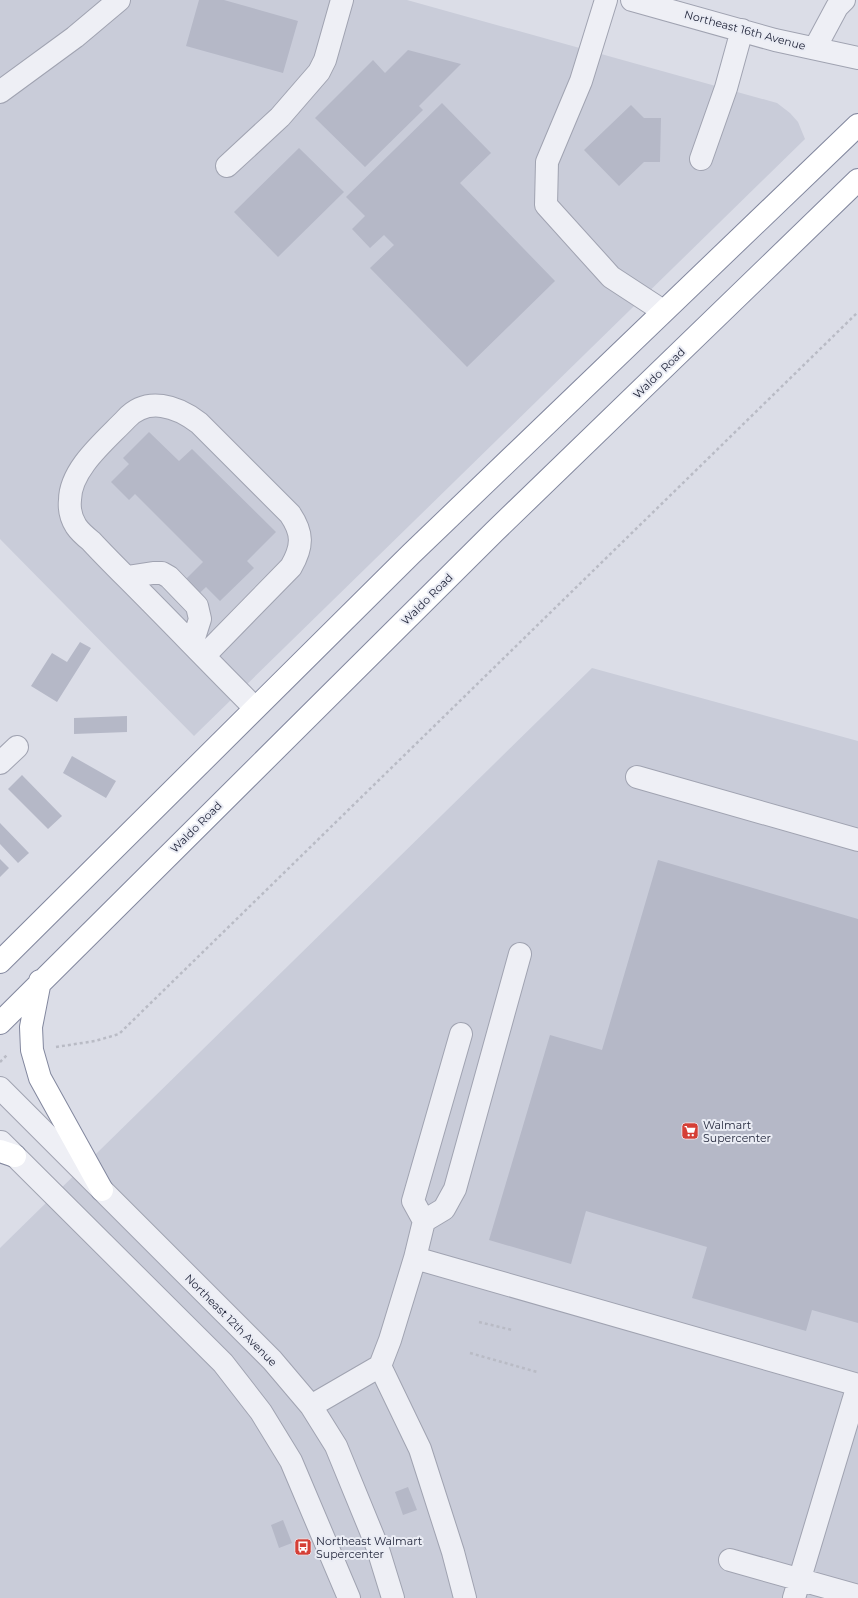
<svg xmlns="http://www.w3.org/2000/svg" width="858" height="1598" font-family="Montserrat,sans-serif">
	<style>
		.built { fill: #c9ccd9 }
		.building { fill: #b5b8c7 }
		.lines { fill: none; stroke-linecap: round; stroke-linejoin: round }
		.minor-casing { stroke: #a0a3b1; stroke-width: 24 }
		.highway-casing { stroke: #82879e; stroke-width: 24 }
		.path { stroke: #b9bbc5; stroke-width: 2.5; stroke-dasharray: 3 3; stroke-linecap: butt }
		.minor { stroke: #eeeff5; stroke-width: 22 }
		.highway { stroke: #fff; stroke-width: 22 }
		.labels { text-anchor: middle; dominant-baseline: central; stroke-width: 4; stroke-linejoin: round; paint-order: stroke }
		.street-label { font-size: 11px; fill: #24283d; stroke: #eaecf4 }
		.poi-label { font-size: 11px; fill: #24283d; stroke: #eaecf4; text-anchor: start }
	</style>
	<rect width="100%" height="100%" fill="#dbdde7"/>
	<path class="built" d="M 0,0 L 407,0 L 777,103 L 790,113 L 798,122 L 805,139 L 194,736 L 0,539 Z
		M 592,668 L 858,741 L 858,1598 L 0,1598 L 0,1248 Z"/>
	<path class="building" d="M 199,0 L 224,0 L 298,21 L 283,73 L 186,46 Z
		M 408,50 L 461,64 L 419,106 L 423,110 L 365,167 L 315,118 L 373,60 L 385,73 Z
		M 442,103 L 491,153 L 460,183 L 555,281 L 467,367 L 370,268 L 394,245 L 384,235 L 370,248 L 352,229 L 365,216 L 346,197 Z
		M 631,105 L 644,118 L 661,118 L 660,162 L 644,162 L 619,186 L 584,150 Z
		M 299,148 L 344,192 L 278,257 L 234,212 Z
		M 149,432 L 179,461 L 192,449 L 276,532 L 247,561 L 254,568 L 220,601 L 206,587 L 185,607 L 172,593 L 203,562 L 135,494 L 129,500 L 111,482 L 129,464 L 123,458 Z
		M 80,642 L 91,648 L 57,702 L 31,686 L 52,653 L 67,662 Z
		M 127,716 L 127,732 L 74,734 L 74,718 Z
		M 72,756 L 116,781 L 106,798 L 63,773 Z
		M 22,775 L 62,816 L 48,829 L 8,789 Z
		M 0,823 L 29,853 L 18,863 L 0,844 Z
		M 0,859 L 9,868 L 0,877 Z
		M 658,860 L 858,919 L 858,1323 L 812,1310 L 806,1331 L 692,1298 L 707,1247 L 586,1211 L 571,1264 L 489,1240 L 550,1035 L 602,1050 Z
		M 408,1487 L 417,1510 L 403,1515 L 395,1492 Z
		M 283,1520 L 292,1543 L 279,1548 L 271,1525 Z"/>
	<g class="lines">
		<defs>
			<path id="minor" d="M 606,0 L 581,81 L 547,162 L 546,205 L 611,277 L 663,311
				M 632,0 L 775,40 L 858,58
				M 815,48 L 837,7 L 844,0
				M 0,92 L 75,37 L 119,0
				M 701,159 L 726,88 L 742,30
				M 227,166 L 280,117 L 319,72 L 325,60 L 342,0
				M 127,577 L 153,573 L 162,573 L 169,577 L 197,606 L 200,619 L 192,644
				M 204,656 L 291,567 C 303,546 303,533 290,514 L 199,423 C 177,406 147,396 126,419 C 106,440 70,469 70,500 C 69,509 71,518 76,526 C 80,532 86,537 91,541 C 103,554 115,566 127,578 C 170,621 212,665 255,708
				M 0,763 L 17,747
				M 637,777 L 858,840
				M 0,1088 L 272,1360 L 311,1406 L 336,1446 L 377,1546 L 393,1598
				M 1,1142 L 223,1363 L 261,1412 L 291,1461 L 349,1598
				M 424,1221 L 444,1209 L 455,1189 L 520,954
				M 415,1258 L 424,1221 L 413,1201 L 461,1034
				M 380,1366 L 420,1449 L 453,1552 L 465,1598
				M 311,1406 L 380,1366 L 390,1340 L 415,1258 L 858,1385
				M 730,1560 L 858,1596
				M 794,1598 L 858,1385"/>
			<path id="highway" d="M 0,962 L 411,554 L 858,125
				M 40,981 L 31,1027 L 32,1050 L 40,1078 L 102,1190
				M 0,1023 L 495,531 L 858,180
				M 0,1151 L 15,1156"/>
		</defs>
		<use href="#minor" class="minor-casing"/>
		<use href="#highway" class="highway-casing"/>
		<path class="path" d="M 56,1047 L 95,1041 L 119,1034 L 858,312
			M 0,1062 L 8,1054
			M 479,1322 L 512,1330
			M 470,1353 L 537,1372"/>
		<use href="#minor" class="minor"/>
		<use href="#highway" class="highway"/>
	</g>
	<defs>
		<symbol id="supermarket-square" viewBox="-11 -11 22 22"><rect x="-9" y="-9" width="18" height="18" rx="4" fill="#d53f36" stroke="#eaecf4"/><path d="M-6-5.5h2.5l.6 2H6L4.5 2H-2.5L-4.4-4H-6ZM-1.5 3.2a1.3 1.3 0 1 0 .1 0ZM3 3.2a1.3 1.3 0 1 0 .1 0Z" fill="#fff"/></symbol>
		<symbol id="bus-square" viewBox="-11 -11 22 22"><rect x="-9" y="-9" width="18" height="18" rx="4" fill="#d53f36" stroke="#eaecf4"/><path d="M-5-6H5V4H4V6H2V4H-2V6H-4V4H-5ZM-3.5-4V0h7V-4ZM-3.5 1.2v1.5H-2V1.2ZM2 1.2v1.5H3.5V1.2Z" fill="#fff"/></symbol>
	</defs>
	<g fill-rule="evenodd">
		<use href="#supermarket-square" x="680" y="1121" width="20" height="20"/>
		<use href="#bus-square" x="293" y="1537" width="20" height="20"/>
	</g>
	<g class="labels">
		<g class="street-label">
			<text transform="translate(745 30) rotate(15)">Northeast 16th Avenue</text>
			<text transform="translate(659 373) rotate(-44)">Waldo Road</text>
			<text transform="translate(427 599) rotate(-45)">Waldo Road</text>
			<text transform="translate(196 827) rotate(-45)">Waldo Road</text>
			<text transform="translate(231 1320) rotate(45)">Northeast 12th Avenue</text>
		</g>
		<g class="poi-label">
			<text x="703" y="1125">Walmart<tspan x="703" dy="13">Supercenter</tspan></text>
			<text x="316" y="1541">Northeast Walmart<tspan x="316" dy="13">Supercenter</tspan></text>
		</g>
	</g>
</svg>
